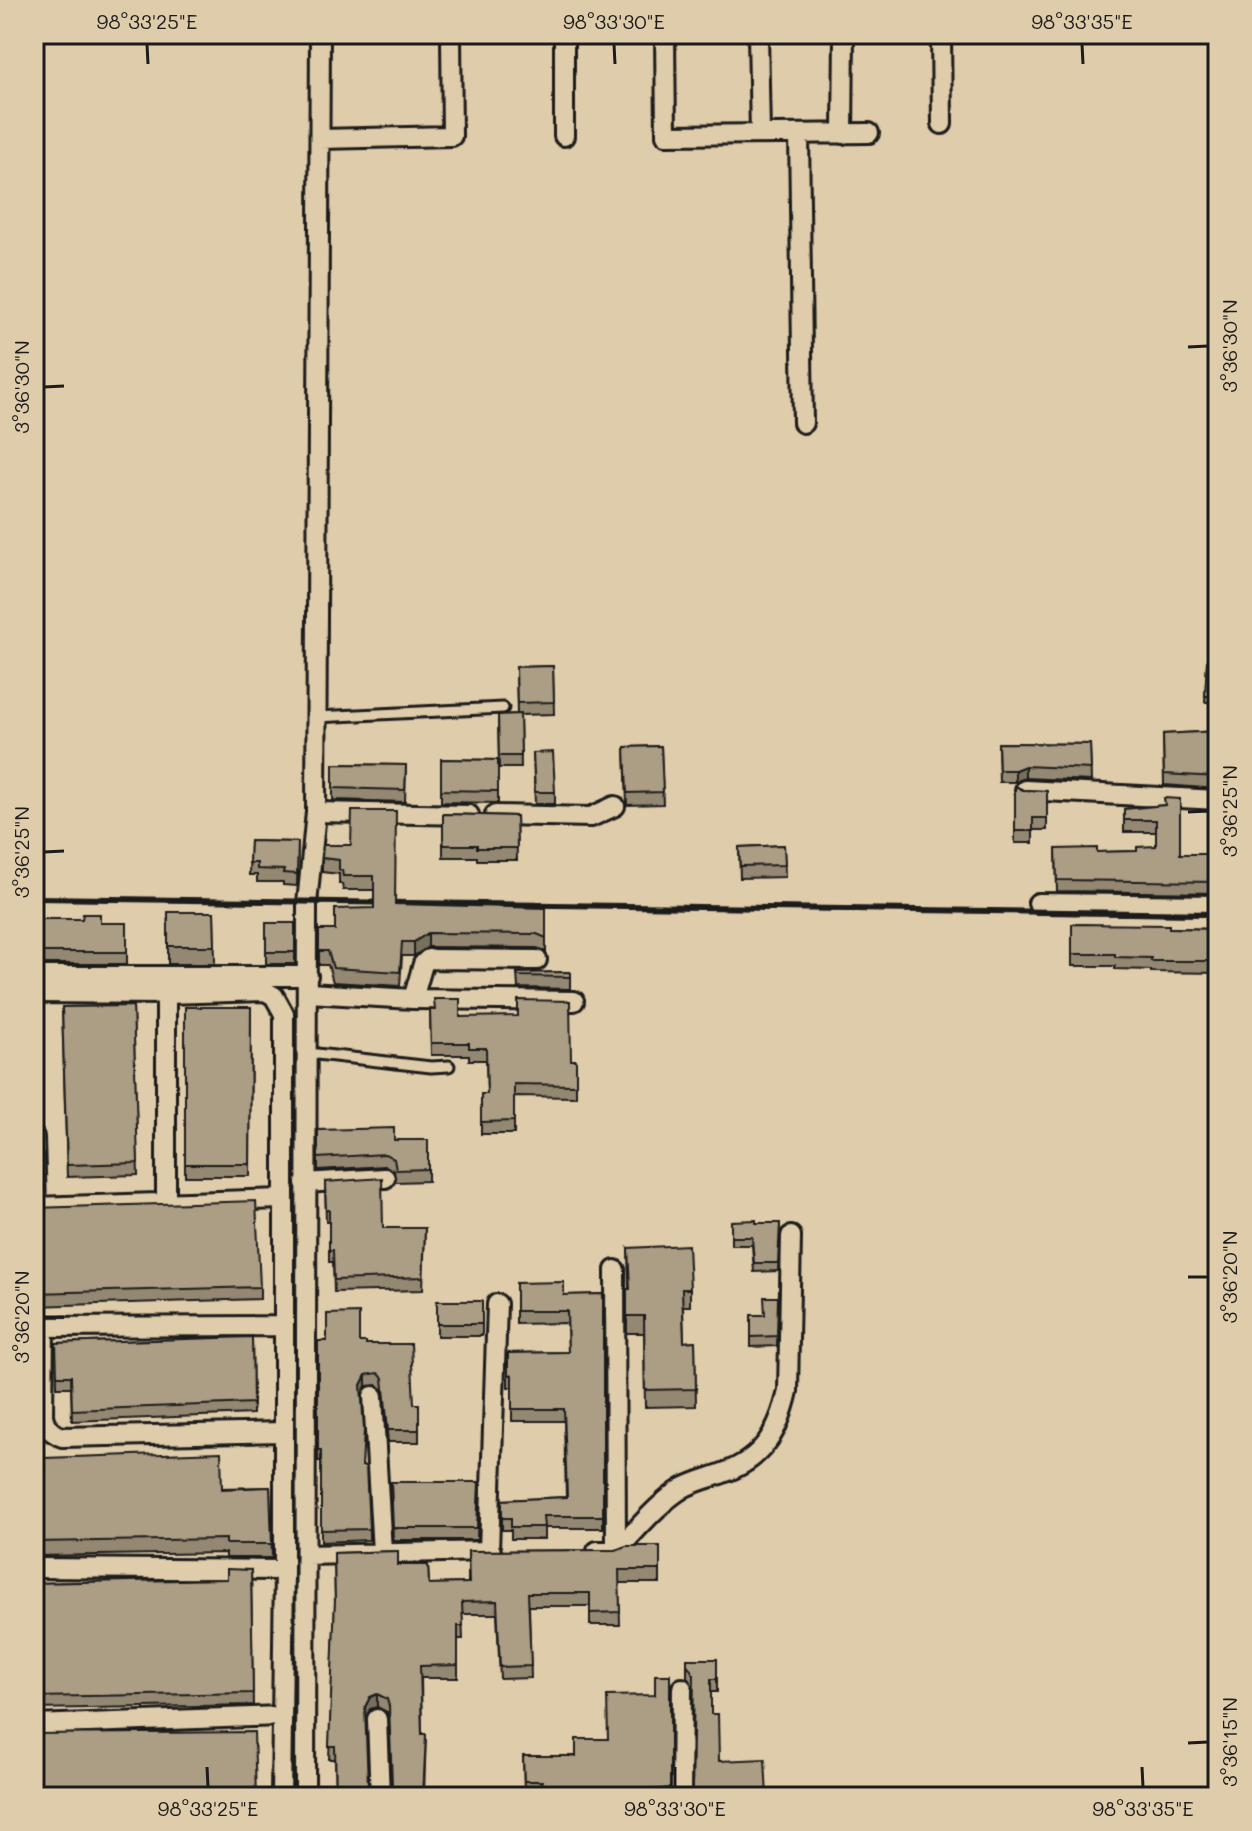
<svg xmlns="http://www.w3.org/2000/svg" width="1252" height="1831" font-family="Mali,sans-serif">
	<style>
		.lines { fill: none; stroke-linecap: round; stroke-linejoin: round }
		.lane-casing { stroke: #1c1c1c; stroke-width: 15 }
		.street-casing { stroke: #1c1c1c; stroke-width: 24 }
		.lane { stroke: #dfccaa; stroke-width: 9 }
		.street { stroke: #dfccaa; stroke-width: 18 }
		.rail { stroke: #1c1c1c; stroke-width: 6 }
		.wall { fill: #948872; stroke: #1c1c1c; stroke-width: 2; fill-rule: evenodd }
		.shaded-wall { fill: #786f5d; stroke: #1c1c1c; stroke-width: 2 }
		.building { fill: #ac9e85; stroke: #1c1c1c; stroke-width: 2; fill-rule: evenodd }
		.ticks { fill: none; stroke: #1c1c1c; stroke-width: 3 }
		.neatline { fill: none; stroke: #1c1c1c; stroke-width: 3 }
		.ticks-label { font-size: 20px; text-anchor: middle; fill: #1c1c1c }
	</style>
	<rect width="100%" height="100%" fill="#dfccaa"/>
	<filter id="ink" filterUnits="userSpaceOnUse"><feTurbulence type="fractalNoise" baseFrequency=".0125" numOctaves="2"/><feDisplacementMap in="SourceGraphic" scale="16" xChannelSelector="R" yChannelSelector="G"/><feConvolveMatrix kernelMatrix="1 2 1 2 8 2 1 2 1" color-interpolation-filters="sRGB"/></filter>
	<g filter="url(#ink)">
		<g class="lines">
			<defs>
				<path id="lane" d="M 316,717 L 503,708
					M 308,1053 L 431,1067 L 449,1066"/>
				<path id="street" d="M 564,34 L 564,136
					M 665,34 L 666,135 L 869,133
					M 758,34 L 760,134
					M 941,34 L 942,124
					M 799,134 L 803,423
					M 843,134 L 844,34
					M 320,139 L 452,136 L 451,34
					M 1025,790 L 1218,800
					M 316,812 L 469,815
					M 495,815 L 591,817 L 615,806
					M 1038,903 L 1218,905
					M 34,976 L 308,976
					M 34,993 L 166,994 L 265,991 L 274,996 L 284,1014 L 284,1570 L 281,1797
					M 308,993 L 413,999 L 574,1001
					M 413,999 L 423,964 L 428,959 L 537,960
					M 34,1137 L 36,1207
					M 305,1183 L 385,1178
					M 166,1203 L 166,994
					M 34,1207 L 282,1199
					M 615,1270 L 616,1551
					M 34,1327 L 283,1326
					M 44,1327 L 43,1415 C 45,1427 50,1432 62,1437 L 283,1432
					M 373,1396 L 382,1552
					M 489,1551 L 497,1304
					M 597,1551 L 616,1551 C 637,1530 657,1504 683,1488 C 696,1481 710,1478 723,1473 C 763,1459 779,1431 788,1391 L 791,1236
					M 306,1555 L 491,1551
					M 34,1568 L 284,1570
					M 377,1719 L 380,1797
					M 34,1725 L 281,1716
					M 305,1797 L 307,904 L 316,812 L 320,34
					M 681,1797 L 682,1688"/>
			</defs>
			<use href="#lane" class="lane-casing"/>
			<use href="#street" class="street-casing"/>
			<use href="#lane" class="lane"/>
			<use href="#street" class="street"/>
			<path class="rail" d="M 34,898 L 1218,914"/>
		</g>
		<path class="wall" d="M 1207,661 L 1218,661 L 1218,702 L 1205,702 Z
			M 553,666 L 554,714 L 520,715 L 521,768 L 499,768 L 498,715 L 517,714 L 516,667 Z
			M 1218,731 L 1218,789 L 1164,785 L 1163,734 Z
			M 998,743 L 1090,744 L 1091,781 L 1025,778 L 1015,782 L 999,782 Z
			M 661,746 L 663,804 L 627,805 L 625,747 Z
			M 533,753 L 555,792 L 555,804 L 535,804 Z
			M 441,759 L 498,760 L 498,803 L 441,802 Z
			M 333,764 L 406,765 L 405,802 L 333,800 Z
			M 1015,786 L 1023,790 L 1047,791 L 1047,830 L 1033,830 L 1033,843 L 1015,843 Z
			M 1165,805 L 1180,854 L 1218,854 L 1218,893 L 1057,891 L 1056,849 L 1097,852 L 1137,851 L 1156,846 L 1156,832 L 1124,832 L 1124,809 Z
			M 443,814 L 516,816 L 517,860 L 477,860 L 477,857 L 443,857 Z
			M 250,841 L 298,842 L 297,886 L 283,885 L 283,882 L 257,882 L 257,875 L 249,875 Z
			M 351,845 L 395,904 L 546,908 L 546,952 L 537,948 L 428,947 L 414,956 L 402,956 L 400,986 L 333,982 L 328,965 L 319,965 L 319,930 L 335,930 L 374,908 L 374,890 L 343,890 L 342,884 L 339,884 L 339,874 L 322,872 L 322,858 Z
			M 784,845 L 785,877 L 740,878 L 739,847 Z
			M 168,912 L 214,912 L 215,964 L 168,964 Z
			M 34,919 L 100,923 L 127,923 L 127,964 L 34,964 Z
			M 266,923 L 295,923 L 295,964 L 266,964 Z
			M 1072,924 L 1169,928 L 1218,929 L 1218,973 L 1151,972 L 1151,970 L 1115,969 L 1115,966 L 1072,966 Z
			M 570,972 L 570,989 L 518,988 L 517,973 Z
			M 133,1006 L 138,1175 L 67,1177 L 62,1007 Z
			M 185,1007 L 251,1007 L 250,1176 L 185,1176 Z
			M 430,1010 L 460,1017 L 571,1060 L 576,1060 L 576,1097 L 514,1096 L 514,1134 L 481,1134 L 481,1094 L 487,1094 L 486,1060 L 469,1060 L 469,1055 L 431,1055 Z
			M 318,1130 L 394,1140 L 428,1140 L 428,1181 L 396,1182 L 394,1171 L 385,1166 L 318,1170 Z
			M 325,1182 L 383,1228 L 425,1228 L 423,1290 L 334,1292 L 333,1262 L 329,1262 L 329,1222 L 326,1222 Z
			M 34,1208 L 260,1287 L 260,1299 L 34,1306 Z
			M 731,1221 L 756,1223 L 780,1223 L 778,1271 L 754,1272 L 752,1245 L 731,1245 Z
			M 628,1248 L 690,1289 L 690,1306 L 683,1306 L 684,1342 L 695,1341 L 696,1406 L 645,1407 L 644,1333 L 627,1333 L 627,1289 L 629,1289 Z
			M 516,1283 L 564,1295 L 603,1294 L 603,1528 L 544,1528 L 544,1539 L 511,1539 L 511,1530 L 502,1530 L 502,1500 L 566,1497 L 564,1421 L 512,1421 L 512,1387 L 508,1387 L 508,1353 L 568,1352 L 567,1323 L 516,1324 Z
			M 778,1297 L 777,1346 L 751,1347 L 751,1315 L 764,1315 Z
			M 437,1301 L 482,1301 L 482,1336 L 437,1336 Z
			M 252,1337 L 253,1414 L 72,1421 L 71,1387 L 57,1387 L 56,1343 Z
			M 318,1341 L 359,1342 L 366,1344 L 414,1404 L 419,1404 L 419,1442 L 388,1442 L 383,1390 L 378,1385 L 366,1386 L 362,1395 L 362,1466 L 369,1529 L 369,1540 L 321,1542 L 321,1461 L 318,1461 Z
			M 391,1482 L 479,1482 L 477,1540 L 393,1540 Z
			M 270,1487 L 272,1558 L 226,1558 L 226,1553 L 34,1556 L 34,1492 Z
			M 626,1546 L 660,1546 L 660,1583 L 619,1583 L 620,1625 L 590,1625 L 590,1606 L 529,1606 L 531,1678 L 500,1679 L 497,1614 L 462,1614 L 463,1639 L 458,1639 L 458,1678 L 421,1678 L 422,1734 L 426,1734 L 424,1795 L 425,1797 L 464,1797 L 336,1797 L 335,1759 L 329,1759 L 335,1603 L 334,1553 L 398,1551 L 398,1565 L 428,1565 L 429,1584 L 468,1583 L 468,1551 L 616,1550 ZM 377,1707 L 387,1712 L 389,1719 L 392,1785 L 387,1794 L 380,1796 L 370,1791 L 368,1785 L 365,1719 L 370,1709 Z
			M 251,1570 L 253,1705 L 34,1709 L 34,1583 L 227,1579 Z
			M 687,1659 L 717,1659 L 717,1692 L 711,1692 L 711,1714 L 719,1761 L 692,1797 L 694,1688 L 687,1677 Z
			M 670,1675 L 670,1797 L 542,1797 L 542,1793 L 524,1793 L 523,1756 L 576,1756 L 608,1739 L 655,1695 Z"/>
		<path class="shaded-wall" d="M 1025,766 L 1025,778 L 1015,782 L 1015,770 Z
			M 428,933 L 428,947 L 414,956 L 414,942 Z
			M 366,1375 L 366,1386 L 361,1397 L 361,1385 Z
			M 377,1694 L 377,1707 L 370,1709 L 365,1719 L 365,1707 L 370,1697 Z"/>
		<path class="building" d="M 1207,661 L 1218,661 L 1218,696 L 1205,696 Z
			M 553,666 L 554,702 L 517,703 L 516,667 Z
			M 520,714 L 521,756 L 499,756 L 498,715 Z
			M 1218,731 L 1218,777 L 1164,774 L 1163,734 Z
			M 998,743 L 1090,744 L 1091,769 L 1025,766 L 1015,770 L 999,770 Z
			M 661,746 L 663,792 L 627,793 L 625,747 Z
			M 553,752 L 555,792 L 535,792 L 533,753 Z
			M 441,759 L 498,760 L 498,791 L 441,790 Z
			M 333,764 L 406,765 L 405,790 L 333,788 Z
			M 1015,786 L 1023,790 L 1047,791 L 1047,818 L 1033,818 L 1033,831 L 1015,831 Z
			M 1164,798 L 1180,799 L 1180,854 L 1218,854 L 1218,882 L 1057,880 L 1056,849 L 1097,848 L 1097,852 L 1137,851 L 1137,847 L 1156,846 L 1156,820 L 1124,820 L 1124,809 L 1165,805 Z
			M 352,811 L 396,811 L 395,904 L 546,908 L 546,938 L 537,934 L 428,933 L 414,942 L 402,942 L 400,972 L 333,968 L 328,951 L 319,951 L 319,930 L 335,930 L 335,909 L 374,908 L 374,876 L 343,876 L 342,870 L 339,870 L 339,860 L 322,858 L 323,845 L 351,845 Z
			M 443,814 L 516,816 L 517,848 L 477,848 L 477,845 L 443,845 Z
			M 250,841 L 298,842 L 297,874 L 283,873 L 284,870 L 257,869 L 257,863 L 249,863 Z
			M 784,845 L 785,865 L 740,866 L 739,847 Z
			M 168,912 L 214,912 L 215,946 L 168,946 Z
			M 83,914 L 100,914 L 100,923 L 127,923 L 127,952 L 34,952 L 34,919 L 82,919 Z
			M 266,923 L 295,923 L 295,952 L 266,952 Z
			M 1072,924 L 1169,925 L 1169,928 L 1218,929 L 1218,961 L 1151,961 L 1151,958 L 1115,957 L 1115,954 L 1072,954 Z
			M 570,972 L 570,977 L 518,976 L 517,973 Z
			M 434,999 L 460,999 L 460,1017 L 518,1016 L 518,1000 L 570,1001 L 571,1060 L 576,1060 L 576,1085 L 514,1084 L 514,1121 L 481,1122 L 481,1094 L 487,1094 L 486,1048 L 469,1048 L 469,1043 L 431,1043 L 430,1010 L 435,1010 Z
			M 133,1006 L 138,1163 L 67,1165 L 62,1007 Z
			M 185,1007 L 251,1007 L 250,1164 L 185,1164 Z
			M 394,1128 L 394,1140 L 428,1140 L 428,1169 L 396,1170 L 394,1159 L 385,1154 L 318,1158 L 318,1130 Z
			M 382,1178 L 383,1228 L 425,1228 L 423,1277 L 334,1280 L 333,1250 L 329,1250 L 329,1210 L 326,1210 L 325,1182 Z
			M 256,1201 L 260,1287 L 34,1293 L 34,1208 Z
			M 756,1220 L 756,1223 L 780,1223 L 778,1263 L 754,1263 L 752,1237 L 731,1237 L 731,1221 Z
			M 688,1245 L 690,1289 L 682,1289 L 684,1342 L 695,1341 L 696,1389 L 645,1390 L 644,1316 L 627,1316 L 627,1289 L 630,1289 L 628,1248 Z
			M 564,1282 L 564,1295 L 603,1294 L 603,1516 L 543,1516 L 544,1527 L 511,1527 L 511,1518 L 502,1518 L 502,1500 L 567,1497 L 564,1409 L 512,1409 L 512,1375 L 508,1375 L 508,1353 L 568,1352 L 567,1311 L 516,1311 L 516,1283 Z
			M 764,1297 L 778,1297 L 777,1336 L 751,1337 L 751,1315 L 765,1315 Z
			M 437,1301 L 482,1301 L 482,1324 L 437,1324 Z
			M 359,1313 L 359,1342 L 366,1342 L 366,1344 L 411,1344 L 414,1404 L 419,1404 L 419,1430 L 388,1430 L 383,1378 L 378,1373 L 366,1375 L 361,1385 L 364,1430 L 362,1466 L 366,1466 L 369,1529 L 321,1530 L 321,1450 L 318,1450 L 318,1341 L 327,1341 L 327,1314 Z
			M 252,1337 L 253,1403 L 72,1410 L 71,1376 L 57,1376 L 56,1343 Z
			M 221,1452 L 222,1489 L 270,1487 L 272,1544 L 226,1544 L 226,1539 L 34,1542 L 34,1492 L 45,1491 L 44,1458 Z
			M 391,1482 L 479,1482 L 477,1528 L 393,1528 Z
			M 626,1546 L 660,1546 L 660,1570 L 619,1570 L 620,1612 L 590,1613 L 590,1593 L 528,1593 L 531,1666 L 500,1667 L 497,1601 L 462,1602 L 463,1626 L 458,1626 L 458,1665 L 420,1666 L 422,1734 L 426,1734 L 423,1795 L 425,1797 L 464,1797 L 336,1797 L 335,1746 L 329,1746 L 335,1600 L 334,1553 L 398,1551 L 398,1565 L 428,1565 L 429,1584 L 469,1583 L 468,1551 L 616,1550 ZM 377,1694 L 387,1699 L 389,1706 L 392,1784 L 387,1794 L 380,1796 L 370,1791 L 368,1785 L 365,1707 L 370,1697 Z
			M 227,1569 L 251,1570 L 253,1693 L 34,1697 L 34,1583 L 227,1579 Z
			M 687,1659 L 717,1659 L 717,1679 L 711,1679 L 711,1714 L 718,1714 L 719,1761 L 765,1759 L 767,1797 L 692,1797 L 694,1675 L 687,1664 Z
			M 655,1675 L 670,1675 L 670,1788 L 637,1792 L 637,1797 L 542,1797 L 542,1781 L 524,1781 L 523,1756 L 576,1756 L 576,1739 L 608,1739 L 607,1696 L 655,1695 Z
			M 254,1732 L 256,1797 L 34,1797 L 34,1734 Z"/>
	</g>
	<path class="ticks" d="M 147,44 L 148,64M 614,44 L 615,64M 1082,44 L 1083,64M 1188,347 L 1208,346M 44,387 L 64,386M 1188,812 L 1208,811M 44,852 L 64,851M 1188,1277 L 1208,1277M 44,1317 L 64,1317M 1188,1743 L 1208,1742M 207,1767 L 208,1787M 675,1767 L 675,1787M 1142,1767 L 1143,1787"/>
	<rect width="1252" height="1831" fill="none" stroke="#dfccaa" stroke-width="88"/>
	<rect x="44" y="44" width="1164" height="1743" class="neatline"/>
	<g class="ticks-label">
		<text x="147" y="29">98°33'25"E</text>
		<text x="614" y="29">98°33'30"E</text>
		<text x="1082" y="29">98°33'35"E</text>
		<text transform="translate(1230 346) rotate(-90)" y="7">3°36'30"N</text>
		<text transform="translate(22 387) rotate(-90)" y="7">3°36'30"N</text>
		<text transform="translate(1230 811) rotate(-90)" y="7">3°36'25"N</text>
		<text transform="translate(22 852) rotate(-90)" y="7">3°36'25"N</text>
		<text transform="translate(1230 1277) rotate(-90)" y="7">3°36'20"N</text>
		<text transform="translate(22 1317) rotate(-90)" y="7">3°36'20"N</text>
		<text transform="translate(1230 1742) rotate(-90)" y="7">3°36'15"N</text>
		<text x="208" y="1816">98°33'25"E</text>
		<text x="675" y="1816">98°33'30"E</text>
		<text x="1143" y="1816">98°33'35"E</text>
	</g>
</svg>
